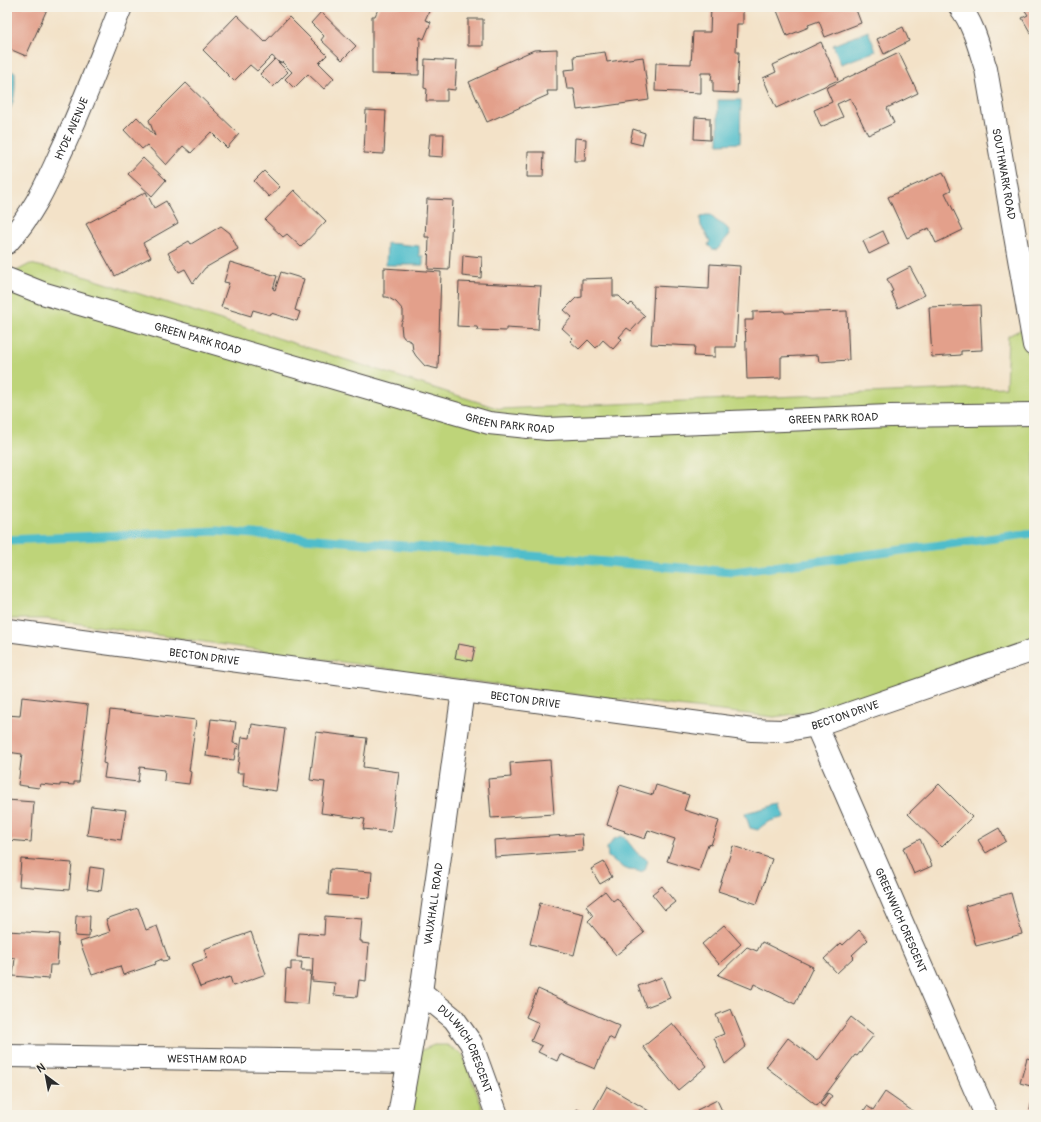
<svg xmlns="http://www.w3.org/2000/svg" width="1041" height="1122" font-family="Pangolin,sans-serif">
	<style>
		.green { fill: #bed479; stroke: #748052 }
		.water { fill: #50bdcb; stroke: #3e747b }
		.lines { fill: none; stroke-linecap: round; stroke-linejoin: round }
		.stream { stroke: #50bdcb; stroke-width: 9 }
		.building { fill: #e3a08b }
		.minor-casing { stroke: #494643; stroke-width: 24 }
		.minor { stroke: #fff; stroke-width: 22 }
		.labels { text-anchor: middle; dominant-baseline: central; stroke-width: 3.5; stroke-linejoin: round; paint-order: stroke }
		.street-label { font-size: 11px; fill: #2b2b2b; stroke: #f7f3e8 }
	</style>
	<rect width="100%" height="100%" fill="#f7f3e8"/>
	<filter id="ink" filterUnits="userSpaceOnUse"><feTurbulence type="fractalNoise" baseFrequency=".025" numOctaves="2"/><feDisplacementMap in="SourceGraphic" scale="8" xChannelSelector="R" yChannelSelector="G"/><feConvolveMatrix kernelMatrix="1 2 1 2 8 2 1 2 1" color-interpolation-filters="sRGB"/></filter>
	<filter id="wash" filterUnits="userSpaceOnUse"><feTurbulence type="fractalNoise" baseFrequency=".012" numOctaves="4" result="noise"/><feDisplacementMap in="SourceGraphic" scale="16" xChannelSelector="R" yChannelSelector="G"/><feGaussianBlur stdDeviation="0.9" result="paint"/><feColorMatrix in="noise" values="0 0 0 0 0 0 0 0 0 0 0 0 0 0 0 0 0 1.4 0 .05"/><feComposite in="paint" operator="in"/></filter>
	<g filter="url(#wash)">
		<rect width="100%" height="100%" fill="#f3e2c8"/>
		<path class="green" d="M 30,264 L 80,275 L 500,409 L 1006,387 L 1008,336 L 1034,323 L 1034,639 L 863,701 L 816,711 L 774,717 L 520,688 L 47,619 L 7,619 L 7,276 Z
			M 434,1045 L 447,1045 L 463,1055 L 485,1115 L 411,1115 L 417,1066 L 422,1050 Z"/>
		<path class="water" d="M 868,31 L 876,51 L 841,64 L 833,45 Z
			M 7,71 L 15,72 C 15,90 16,100 7,115 Z
			M 718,100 L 741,100 L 740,143 L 718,144 Z
			M 705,215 L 711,215 C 716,224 728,223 730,234 L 717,250 L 712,249 L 708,245 L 710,241 L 701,226 L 700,218 Z
			M 387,243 L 419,246 L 419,256 L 423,256 L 423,265 L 386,265 Z
			M 781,804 L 784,818 C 774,819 765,822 758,830 L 750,828 L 745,813 Z
			M 621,836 L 625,838 L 637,853 L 648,860 L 645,870 L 640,872 C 636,870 634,871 629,870 C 622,868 615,861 608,857 L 607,848 L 614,839 Z"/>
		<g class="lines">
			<path class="stream" d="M 7,540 L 216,531 L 733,572 L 1034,533"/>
		</g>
		<g id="blocks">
			<path class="building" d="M 7,7 L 48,7 L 26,56 L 7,48 Z
				M 379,7 L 431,7 L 425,20 L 431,22 L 424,39 L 420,37 L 419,75 L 372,74 L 372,16 L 375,16 Z
				M 711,7 L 743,7 L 743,24 L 737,24 L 736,52 L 739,52 L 737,93 L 713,92 L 713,80 L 711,80 L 712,73 L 701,73 L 701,93 L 655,91 L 656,63 L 691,64 L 693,32 L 710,32 Z
				M 779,7 L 855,7 L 861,23 L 825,37 L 819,21 L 808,25 L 809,27 L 787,36 L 776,8 Z
				M 1027,7 L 1034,7 L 1034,39 L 1022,18 L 1028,15 L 1024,9 Z
				M 321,12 L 356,46 L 342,60 L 321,40 L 324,36 L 311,23 Z
				M 237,15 L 265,42 L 289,17 L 327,55 L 319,63 L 334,78 L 324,89 L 308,74 L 294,88 L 285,79 L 292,72 L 282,62 L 280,63 L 272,56 L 257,71 L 250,65 L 234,81 L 203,50 Z
				M 468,19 L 483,19 L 483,46 L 468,46 Z
				M 903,27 L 909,41 L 884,54 L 877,39 Z
				M 821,42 L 838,80 L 776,108 L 763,78 L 776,72 L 773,65 Z
				M 557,49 L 557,91 L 547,91 L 548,95 L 487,122 L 469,82 L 497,69 L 496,67 L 534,50 Z
				M 605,52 L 607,62 L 643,57 L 649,100 L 577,110 L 574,89 L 567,89 L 564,70 L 575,69 L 574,56 Z
				M 899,53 L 918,93 L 887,108 L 894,123 L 868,135 L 850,98 L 837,104 L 843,117 L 821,127 L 814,110 L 832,102 L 826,88 Z
				M 275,59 L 288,72 L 273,87 L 260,74 Z
				M 425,59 L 457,61 L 455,90 L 447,89 L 447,101 L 426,101 L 427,89 L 424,88 Z
				M 186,83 L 239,134 L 227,148 L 211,132 L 191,153 L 183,146 L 166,165 L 147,145 L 142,149 L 124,130 L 137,117 L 155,136 L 149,120 Z
				M 366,110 L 386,111 L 384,154 L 364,153 Z
				M 695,117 L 710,118 L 710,140 L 694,139 Z
				M 633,129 L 645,133 L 642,145 L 630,142 Z
				M 430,134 L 444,134 L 443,157 L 428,156 Z
				M 575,138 L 586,139 L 585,161 L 574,161 Z
				M 528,152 L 544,152 L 543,177 L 527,177 Z
				M 143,158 L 166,180 L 152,196 L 128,174 Z
				M 264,171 L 280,187 L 269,197 L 254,181 Z
				M 943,172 L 951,190 L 945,193 L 963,230 L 936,243 L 929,228 L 907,238 L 888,197 Z
				M 294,190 L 326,221 L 301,247 L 287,234 L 283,237 L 265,220 Z
				M 146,192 L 154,208 L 166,201 L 178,223 L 143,243 L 151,257 L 115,276 L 86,224 Z
				M 427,199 L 453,200 L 449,270 L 428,269 L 429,237 L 425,237 Z
				M 221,226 L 230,233 L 238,249 L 205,268 L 193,283 L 185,269 L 179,272 L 168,253 L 189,241 L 191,244 Z
				M 883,231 L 889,244 L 869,254 L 863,241 Z
				M 463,255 L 482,257 L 481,278 L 462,276 Z
				M 230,262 L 277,276 L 273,289 L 275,290 L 281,272 L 304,279 L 295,310 L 300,312 L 297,321 L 271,313 L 270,315 L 253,310 L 251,316 L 221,307 L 229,283 L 224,282 Z
				M 710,264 L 740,266 L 736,347 L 715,347 L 715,357 L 694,356 L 695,346 L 651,344 L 654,286 L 709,289 Z
				M 910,267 L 925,295 L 898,308 L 891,292 L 893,291 L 887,279 Z
				M 384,268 L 441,272 L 438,369 L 425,366 L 416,356 L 413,351 L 412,342 L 404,338 L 402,335 L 401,324 L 403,319 L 403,310 L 396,302 L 387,297 L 384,297 Z
				M 613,278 L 613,296 L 619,296 L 629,306 L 631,303 L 645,316 L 631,331 L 627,328 L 619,337 L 622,339 L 613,349 L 603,340 L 596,348 L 588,340 L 579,349 L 570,341 L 573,338 L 562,328 L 572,317 L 564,310 L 576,298 L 582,297 L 582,279 Z
				M 459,282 L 541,286 L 538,330 L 506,328 L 506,331 L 478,330 L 477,327 L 457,326 Z
				M 980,305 L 982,350 L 961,351 L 961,355 L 932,357 L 929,307 Z
				M 784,311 L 785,313 L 847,311 L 849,360 L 819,362 L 818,355 L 781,357 L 781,378 L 747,379 L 745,320 L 753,320 L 753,312 Z
				M 458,644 L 475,647 L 472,661 L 455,658 Z
				M 22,697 L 88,705 L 79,782 L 74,782 L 74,785 L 60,784 L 60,786 L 40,784 L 39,788 L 18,785 L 22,754 L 7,752 L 7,715 L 20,716 Z
				M 110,710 L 196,720 L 189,771 L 191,772 L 189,784 L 164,781 L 165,770 L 140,767 L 138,782 L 104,778 L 106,764 L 103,763 Z
				M 211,719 L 236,722 L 233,743 L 239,744 L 238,749 L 236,748 L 234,760 L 206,756 Z
				M 252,724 L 285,729 L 276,791 L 243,786 L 244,773 L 237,773 L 242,737 L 250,738 Z
				M 316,732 L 367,738 L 363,767 L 399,772 L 391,832 L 363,829 L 365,819 L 321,813 L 325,782 L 310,780 Z
				M 550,760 L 554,814 L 491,818 L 488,779 L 511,777 L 510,763 Z
				M 939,784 L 972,817 L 942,847 L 908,814 Z
				M 620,785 L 653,795 L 656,785 L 689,795 L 684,810 L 719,821 L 711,845 L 708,844 L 699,871 L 667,861 L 675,839 L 648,830 L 645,839 L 624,832 L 625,831 L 607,825 Z
				M 7,800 L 34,802 L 31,842 L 7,840 Z
				M 91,806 L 126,810 L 121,840 L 87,835 Z
				M 999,828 L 1006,841 L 986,853 L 978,840 Z
				M 582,834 L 583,851 L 495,857 L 494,840 Z
				M 920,839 L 932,866 L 914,874 L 903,848 Z
				M 733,846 L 772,859 L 757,904 L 718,891 Z
				M 21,859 L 72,863 L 69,890 L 19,886 Z
				M 604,862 L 612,877 L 600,884 L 591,869 Z
				M 90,867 L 104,869 L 101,891 L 87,889 Z
				M 330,869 L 372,872 L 370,898 L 328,895 Z
				M 662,886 L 675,902 L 665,910 L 652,894 Z
				M 605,891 L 613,901 L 617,898 L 644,933 L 616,955 L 588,921 L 593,916 L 586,906 Z
				M 1011,893 L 1022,934 L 976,946 L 965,906 Z
				M 540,903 L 584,914 L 574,955 L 530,944 Z
				M 138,908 L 146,930 L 157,926 L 169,960 L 162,961 L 162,959 L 155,962 L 156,964 L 123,975 L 120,966 L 92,975 L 80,942 L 110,932 L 106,919 Z
				M 76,916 L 90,916 L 89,937 L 75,936 Z
				M 325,916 L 362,919 L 360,941 L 362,941 L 362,943 L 369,944 L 366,981 L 359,980 L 357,997 L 334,995 L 335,983 L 312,981 L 313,958 L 297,957 L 299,933 L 324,935 Z
				M 724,925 L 741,944 L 719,964 L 702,944 Z
				M 859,930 L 868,940 L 852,955 L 854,957 L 837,973 L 824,959 L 841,943 L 843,945 Z
				M 7,931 L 59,934 L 57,965 L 50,965 L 49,979 L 13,976 L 15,958 L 7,957 Z
				M 251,932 L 266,974 L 233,986 L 230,977 L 200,987 L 191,964 L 207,958 L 204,949 Z
				M 762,942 L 813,967 L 795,1004 L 754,984 L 752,989 L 718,975 L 747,947 L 757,951 Z
				M 291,962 L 302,962 L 301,971 L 311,971 L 308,1004 L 284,1002 L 286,969 L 291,970 Z
				M 662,977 L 670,998 L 646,1007 L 638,986 Z
				M 538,989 L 620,1026 L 614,1040 L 609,1037 L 595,1069 L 560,1054 L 557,1061 L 538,1052 L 542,1046 L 531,1041 L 539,1023 L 526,1017 Z
				M 731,1009 L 746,1046 L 725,1064 L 714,1038 L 724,1034 L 716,1015 Z
				M 851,1017 L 874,1035 L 857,1056 L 855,1055 L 817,1106 L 766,1067 L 788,1038 L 818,1061 Z
				M 672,1023 L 707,1066 L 678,1090 L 643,1047 Z
				M 1027,1058 L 1034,1060 L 1034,1087 L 1020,1083 Z
				M 607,1086 L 649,1111 L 646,1115 L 591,1115 Z
				M 885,1092 L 918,1115 L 861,1115 L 867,1106 L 873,1110 Z
				M 828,1093 L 832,1096 L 824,1107 L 820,1104 Z
				M 1033,1095 L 1034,1095 L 1034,1111 L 1030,1110 Z
				M 717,1100 L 724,1115 L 700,1115 L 697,1110 Z
				M 577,1109 L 588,1115 L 573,1115 Z"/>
		</g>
	</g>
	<g filter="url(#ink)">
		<use href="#blocks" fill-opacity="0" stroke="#494643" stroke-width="1"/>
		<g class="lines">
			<defs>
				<g id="minor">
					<path id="s1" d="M 960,7 C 974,25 979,48 986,69 L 1034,345"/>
					<path id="s2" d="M 7,243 C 32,215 45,188 60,154 C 83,106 101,56 121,7"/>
					<path id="s3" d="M 7,279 L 42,293 L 489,423 L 547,429 L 890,416 L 1034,414"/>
					<path id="s4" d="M 7,630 L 752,730 L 782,731 L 816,725 L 1034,650"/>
					<path id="s5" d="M 816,725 L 986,1115"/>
					<path id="s6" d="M 421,992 L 454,1019 L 471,1043 L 497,1115"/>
					<path id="s7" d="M 7,1056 L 408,1062"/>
					<path id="s8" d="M 399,1115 L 421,992 L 463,691"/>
				</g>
			</defs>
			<use href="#minor" class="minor-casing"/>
			<use href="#minor" class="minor"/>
		</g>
	</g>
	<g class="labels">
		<g class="street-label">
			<text stroke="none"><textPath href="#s2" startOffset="132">HYDE AVENUE</textPath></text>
			<text stroke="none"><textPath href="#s1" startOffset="174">SOUTHWARK ROAD</textPath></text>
			<text stroke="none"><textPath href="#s3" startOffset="200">GREEN PARK ROAD</textPath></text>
			<text stroke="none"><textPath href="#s3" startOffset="848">GREEN PARK ROAD</textPath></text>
			<text stroke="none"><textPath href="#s3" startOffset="524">GREEN PARK ROAD</textPath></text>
			<text stroke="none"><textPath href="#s4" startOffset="199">BECTON DRIVE</textPath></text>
			<text stroke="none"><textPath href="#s4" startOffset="523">BECTON DRIVE</textPath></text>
			<text stroke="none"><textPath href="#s4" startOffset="847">BECTON DRIVE</textPath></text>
			<text stroke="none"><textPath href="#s8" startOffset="214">VAUXHALL ROAD</textPath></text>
			<text stroke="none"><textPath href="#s5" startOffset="213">GREENWICH CRESCENT</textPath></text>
			<text stroke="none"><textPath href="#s6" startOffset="74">DULWICH CRESCENT</textPath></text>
			<text stroke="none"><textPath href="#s7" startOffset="200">WESTHAM ROAD</textPath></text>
		</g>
	</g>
	<rect width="1041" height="1122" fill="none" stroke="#f7f3e8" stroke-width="24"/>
	<g transform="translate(46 1076) rotate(328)" stroke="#f7f3e8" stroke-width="3" paint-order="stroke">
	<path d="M0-3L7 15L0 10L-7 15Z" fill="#2b2b2b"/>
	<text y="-6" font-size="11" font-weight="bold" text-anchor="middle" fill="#2b2b2b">N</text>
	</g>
</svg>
